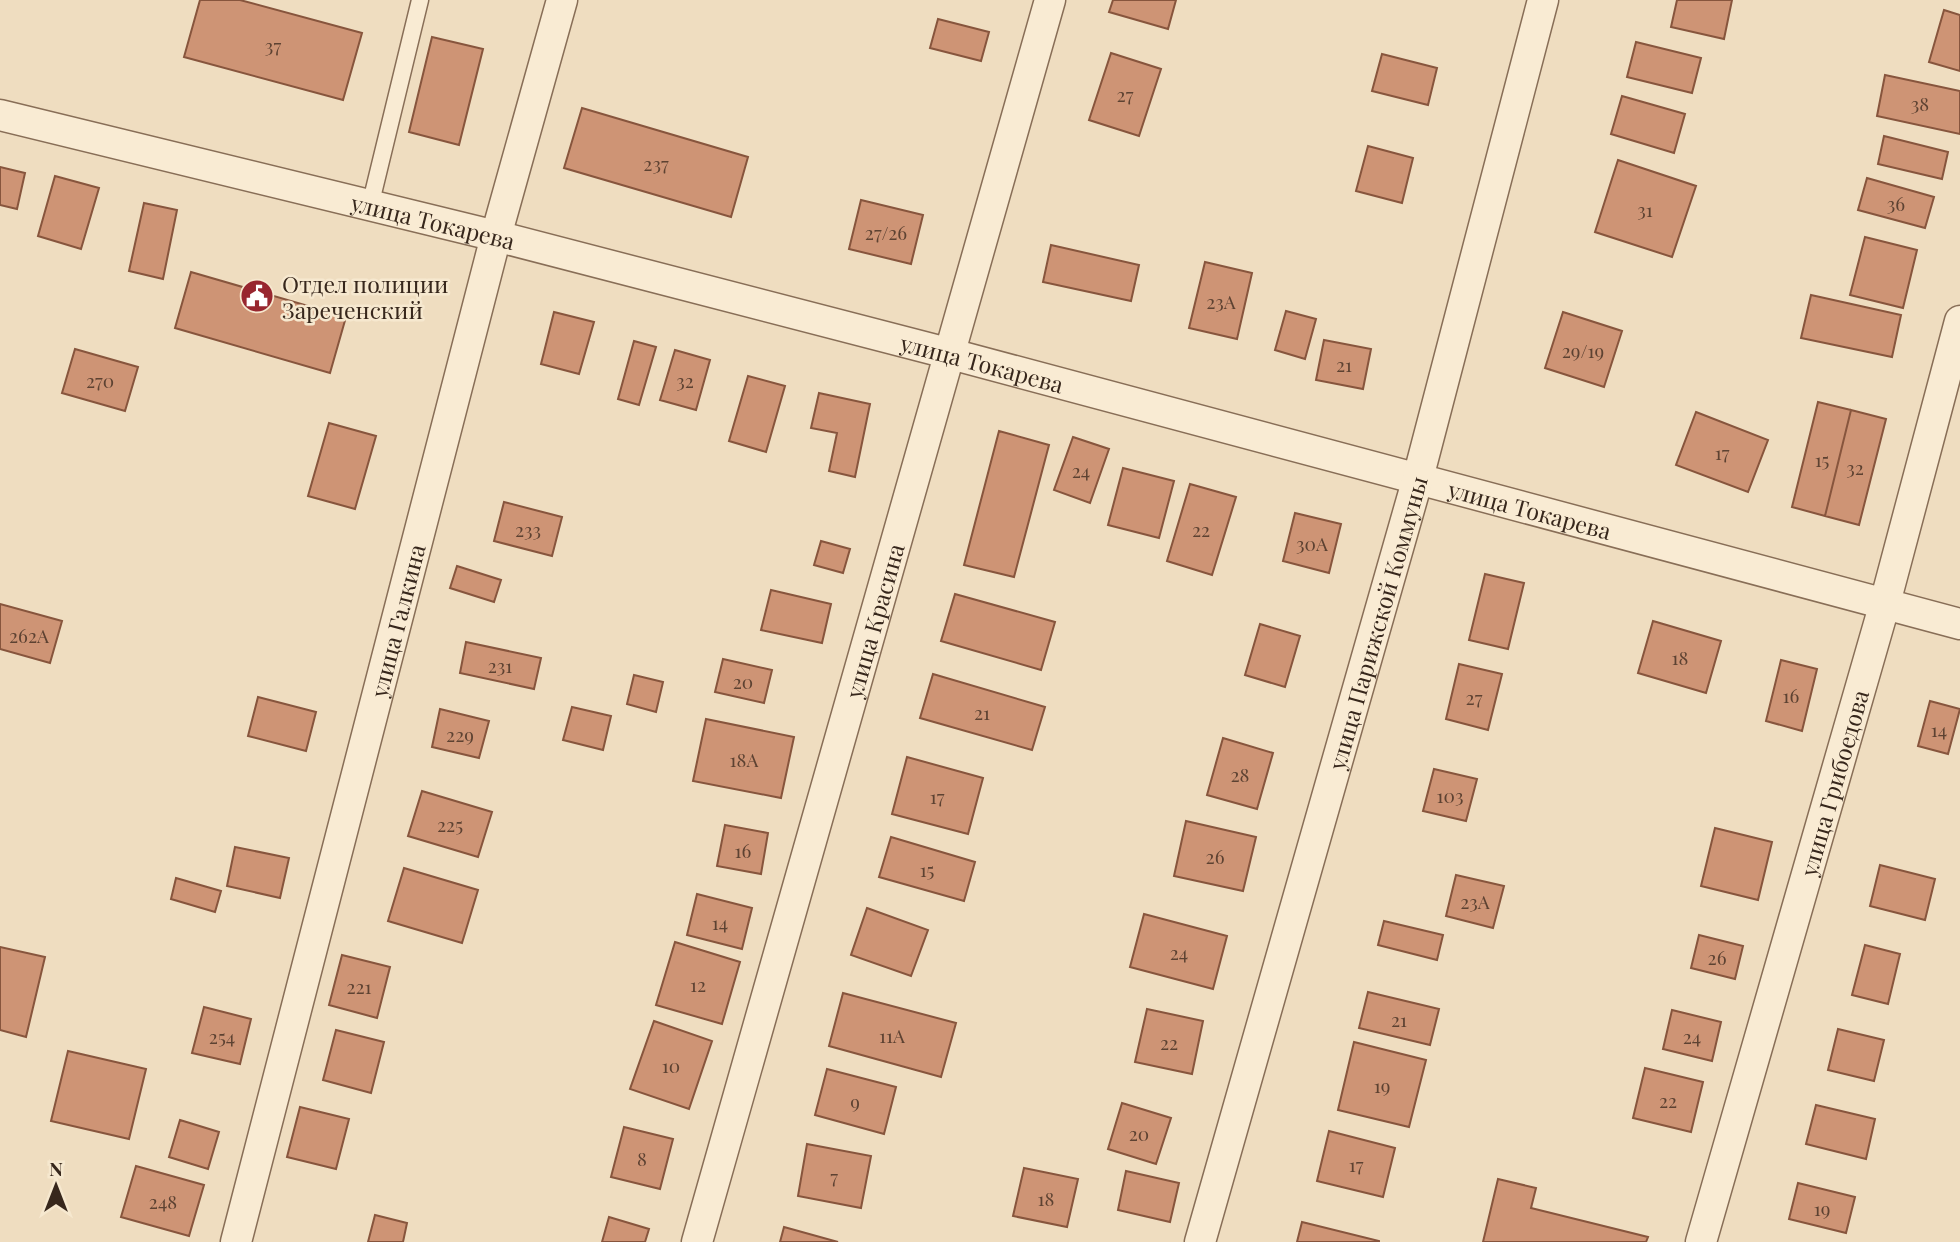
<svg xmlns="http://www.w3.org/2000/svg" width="1960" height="1242" font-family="'Playfair Display',serif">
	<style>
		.building { fill: #ce9475; stroke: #87553d; stroke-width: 2 }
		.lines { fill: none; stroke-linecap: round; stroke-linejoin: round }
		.lane-casing { stroke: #886e57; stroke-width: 19 }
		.street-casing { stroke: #886e57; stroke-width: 33 }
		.lane { stroke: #f9ebd3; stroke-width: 16 }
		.street { stroke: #f9ebd3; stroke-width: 30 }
		.labels { text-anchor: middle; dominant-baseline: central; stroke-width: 5; stroke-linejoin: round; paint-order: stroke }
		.number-label { font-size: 19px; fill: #5d4232 }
		.street-label { font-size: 23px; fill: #37271c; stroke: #f6e8cf }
		.poi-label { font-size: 23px; fill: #37271c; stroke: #f6e8cf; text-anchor: start }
	</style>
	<rect width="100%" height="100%" fill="#efddc0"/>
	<path class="building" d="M 200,0 L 240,0 L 362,33 L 343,100 L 184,57 Z
		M 1113,0 L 1176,0 L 1168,29 L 1109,12 Z
		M 1677,0 L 1732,0 L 1724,39 L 1671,27 Z
		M 1944,10 L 1960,15 L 1960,71 L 1929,62 Z
		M 938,19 L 989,32 L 981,61 L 930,48 Z
		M 432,37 L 483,49 L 459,145 L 409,132 Z
		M 1636,42 L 1701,58 L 1692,93 L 1627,77 Z
		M 1111,53 L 1161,69 L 1139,136 L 1089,120 Z
		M 1382,54 L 1437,68 L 1428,105 L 1372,91 Z
		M 1885,75 L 1960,91 L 1960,134 L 1877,116 Z
		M 1622,96 L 1685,114 L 1674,153 L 1611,134 Z
		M 582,108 L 748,157 L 731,217 L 564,168 Z
		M 1884,136 L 1948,152 L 1942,179 L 1878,164 Z
		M 1368,146 L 1413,158 L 1402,203 L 1356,191 Z
		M 1618,160 L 1696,186 L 1672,257 L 1595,232 Z
		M 0,167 L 25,173 L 17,209 L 0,205 Z
		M 55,176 L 99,188 L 81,249 L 38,236 Z
		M 1867,178 L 1934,197 L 1925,228 L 1858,210 Z
		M 861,200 L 923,215 L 911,264 L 849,249 Z
		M 144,203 L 177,210 L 163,279 L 129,271 Z
		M 1865,237 L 1917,250 L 1903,308 L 1850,295 Z
		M 1051,245 L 1139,265 L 1131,301 L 1043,282 Z
		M 1205,262 L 1252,273 L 1237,339 L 1189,328 Z
		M 191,272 L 346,317 L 330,373 L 175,328 Z
		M 1811,295 L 1901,315 L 1892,357 L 1801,338 Z
		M 1286,311 L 1316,319 L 1305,359 L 1275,350 Z
		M 554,312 L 594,322 L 579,374 L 541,364 Z
		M 1563,312 L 1622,331 L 1604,387 L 1545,368 Z
		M 1324,340 L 1371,349 L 1363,389 L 1316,380 Z
		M 634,341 L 656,347 L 639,405 L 618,399 Z
		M 75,349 L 138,367 L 125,411 L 62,393 Z
		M 675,350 L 710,360 L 696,410 L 660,400 Z
		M 748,376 L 785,386 L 766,452 L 729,441 Z
		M 819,393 L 870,404 L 855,477 L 829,471 L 837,433 L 811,428 Z
		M 1818,402 L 1851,410 L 1825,516 L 1792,507 Z
		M 1851,410 L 1886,419 L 1859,525 L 1825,516 Z
		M 1696,412 L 1768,440 L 1748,492 L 1676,465 Z
		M 329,423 L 376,436 L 355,509 L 308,496 Z
		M 999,431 L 1049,445 L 1014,577 L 964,565 Z
		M 1073,437 L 1109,449 L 1090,503 L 1054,490 Z
		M 1123,468 L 1174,481 L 1159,538 L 1108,525 Z
		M 1190,484 L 1236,497 L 1212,575 L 1167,561 Z
		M 504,502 L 562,517 L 552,556 L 494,541 Z
		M 1295,513 L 1341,524 L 1329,573 L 1283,561 Z
		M 821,541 L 850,549 L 843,573 L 814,565 Z
		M 457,566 L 501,580 L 494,602 L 450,588 Z
		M 1485,574 L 1524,583 L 1508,649 L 1469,640 Z
		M 771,590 L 831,604 L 822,643 L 761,630 Z
		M 955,594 L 1055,622 L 1041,670 L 941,641 Z
		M 0,604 L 62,621 L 50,663 L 0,649 Z
		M 1653,621 L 1721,641 L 1706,693 L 1638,673 Z
		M 1260,624 L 1300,636 L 1285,687 L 1245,675 Z
		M 466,642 L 541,658 L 534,689 L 460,673 Z
		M 723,659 L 772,670 L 764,703 L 715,692 Z
		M 1781,660 L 1817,669 L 1802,731 L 1766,721 Z
		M 1459,664 L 1502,674 L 1488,730 L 1446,719 Z
		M 933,674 L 1045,707 L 1032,750 L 920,718 Z
		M 634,675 L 663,682 L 656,712 L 627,704 Z
		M 258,697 L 316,712 L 306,751 L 248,736 Z
		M 1930,701 L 1960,709 L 1948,754 L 1918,746 Z
		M 572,707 L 611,716 L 603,750 L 563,740 Z
		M 440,709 L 489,721 L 479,758 L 432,747 Z
		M 706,719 L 794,737 L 781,798 L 693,781 Z
		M 1223,738 L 1273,753 L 1257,809 L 1207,795 Z
		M 907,757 L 983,778 L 968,834 L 892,814 Z
		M 1434,769 L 1477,779 L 1466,821 L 1423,811 Z
		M 422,791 L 492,812 L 478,857 L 408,836 Z
		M 1186,821 L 1256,837 L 1243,891 L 1174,876 Z
		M 725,825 L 768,833 L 761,874 L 717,866 Z
		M 1715,828 L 1772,842 L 1758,900 L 1701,886 Z
		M 891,837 L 975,862 L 964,901 L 879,877 Z
		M 235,847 L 289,858 L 280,898 L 227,886 Z
		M 1880,865 L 1935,879 L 1925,920 L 1870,906 Z
		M 404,868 L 478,890 L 462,943 L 388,921 Z
		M 1456,875 L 1504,886 L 1493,928 L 1446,916 Z
		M 176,878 L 221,891 L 215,912 L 171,899 Z
		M 697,894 L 752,908 L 742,949 L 687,935 Z
		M 867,908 L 928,930 L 911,976 L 851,955 Z
		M 1144,914 L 1227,936 L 1213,989 L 1130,967 Z
		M 1384,921 L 1443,935 L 1437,960 L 1378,945 Z
		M 1699,935 L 1743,946 L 1735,979 L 1691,968 Z
		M 675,942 L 740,962 L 722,1024 L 656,1005 Z
		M 1865,945 L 1900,954 L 1888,1004 L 1852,995 Z
		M 0,947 L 45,957 L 26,1037 L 0,1030 Z
		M 342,955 L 390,967 L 377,1018 L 329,1005 Z
		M 1368,992 L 1439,1009 L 1430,1045 L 1359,1028 Z
		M 843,993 L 956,1023 L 941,1077 L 829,1046 Z
		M 204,1007 L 251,1019 L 240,1064 L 192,1053 Z
		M 1147,1009 L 1203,1021 L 1192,1074 L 1135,1062 Z
		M 1672,1010 L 1721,1022 L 1712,1061 L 1663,1049 Z
		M 654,1021 L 712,1041 L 689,1109 L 630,1089 Z
		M 1838,1029 L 1884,1040 L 1874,1081 L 1828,1070 Z
		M 336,1030 L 384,1042 L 371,1093 L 323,1080 Z
		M 1354,1042 L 1426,1060 L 1409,1127 L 1338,1110 Z
		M 68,1051 L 146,1069 L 129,1139 L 51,1121 Z
		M 1645,1068 L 1703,1082 L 1691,1132 L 1633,1118 Z
		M 827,1069 L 896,1087 L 884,1134 L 815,1115 Z
		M 1122,1103 L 1171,1118 L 1156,1164 L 1108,1149 Z
		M 1816,1105 L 1875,1119 L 1866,1159 L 1806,1144 Z
		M 300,1107 L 349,1119 L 336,1169 L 287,1157 Z
		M 180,1120 L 219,1132 L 208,1169 L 169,1157 Z
		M 624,1127 L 673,1139 L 660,1189 L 611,1177 Z
		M 1329,1131 L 1395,1148 L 1383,1197 L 1317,1181 Z
		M 807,1144 L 871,1156 L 861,1208 L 798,1196 Z
		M 136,1166 L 204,1185 L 189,1236 L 121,1217 Z
		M 1024,1168 L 1078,1179 L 1067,1227 L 1013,1216 Z
		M 1126,1171 L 1179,1183 L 1170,1222 L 1118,1210 Z
		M 1498,1179 L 1536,1188 L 1531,1208 L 1648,1237 L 1646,1242 L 1483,1242 Z
		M 1798,1183 L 1855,1197 L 1846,1233 L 1789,1219 Z
		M 375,1215 L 407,1223 L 403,1242 L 368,1242 Z
		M 609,1217 L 649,1229 L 645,1242 L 602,1242 Z
		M 1302,1222 L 1379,1241 L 1379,1242 L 1297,1242 Z
		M 784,1227 L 838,1242 L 780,1242 Z"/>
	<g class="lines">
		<defs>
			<path id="lane" d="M 370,206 L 420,0"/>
			<g id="street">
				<path id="s1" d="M 0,115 L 496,236 L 951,354 L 1960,624"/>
				<path id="s2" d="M 236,1242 L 496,236 L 562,0"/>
				<path id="s3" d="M 697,1242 L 1050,0"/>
				<path id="s4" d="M 1200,1242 L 1418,478 L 1543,0"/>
				<path id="s5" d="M 1701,1242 L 1885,603 L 1960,321"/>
			</g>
		</defs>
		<use href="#lane" class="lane-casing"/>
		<use href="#street" class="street-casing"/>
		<use href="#lane" class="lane"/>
		<use href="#street" class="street"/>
	</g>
	<defs>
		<symbol id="civic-disc" viewBox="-11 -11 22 22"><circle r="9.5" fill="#98262f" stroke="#f6e8cf"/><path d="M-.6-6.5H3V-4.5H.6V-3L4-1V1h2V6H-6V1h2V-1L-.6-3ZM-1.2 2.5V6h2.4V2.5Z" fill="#fff"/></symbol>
	</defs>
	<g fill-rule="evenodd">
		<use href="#civic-disc" x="238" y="277" width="38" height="38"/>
	</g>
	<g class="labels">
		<g class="number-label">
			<text x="273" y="45">37</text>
			<text x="1125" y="94">27</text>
			<text x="1920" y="103">38</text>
			<text x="656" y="163">237</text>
			<text x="1896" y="203">36</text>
			<text x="1645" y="209">31</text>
			<text x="886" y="232">27/26</text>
			<text x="1221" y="301">23А</text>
			<text x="1583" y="350">29/19</text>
			<text x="1344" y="364">21</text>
			<text x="100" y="380">270</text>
			<text x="685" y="380">32</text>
			<text x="1722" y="452">17</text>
			<text x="1822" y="459">15</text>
			<text x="1855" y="467">32</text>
			<text x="1081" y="470">24</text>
			<text x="528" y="529">233</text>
			<text x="1201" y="529">22</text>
			<text x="1312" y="543">30А</text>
			<text x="29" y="635">262А</text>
			<text x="1680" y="657">18</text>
			<text x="500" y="665">231</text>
			<text x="743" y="681">20</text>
			<text x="1791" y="695">16</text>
			<text x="1474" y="697">27</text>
			<text x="982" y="712">21</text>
			<text x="1939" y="729">14</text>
			<text x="460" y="734">229</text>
			<text x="744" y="759">18А</text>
			<text x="1240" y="774">28</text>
			<text x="1450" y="795">103</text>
			<text x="937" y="796">17</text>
			<text x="450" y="824">225</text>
			<text x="743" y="850">16</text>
			<text x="1215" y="856">26</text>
			<text x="927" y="869">15</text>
			<text x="1475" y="901">23А</text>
			<text x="720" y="922">14</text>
			<text x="1179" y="952">24</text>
			<text x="1717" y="957">26</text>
			<text x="698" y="984">12</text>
			<text x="359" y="986">221</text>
			<text x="1399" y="1019">21</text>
			<text x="892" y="1035">11А</text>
			<text x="222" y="1036">254</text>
			<text x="1692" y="1036">24</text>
			<text x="1169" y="1042">22</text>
			<text x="671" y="1065">10</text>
			<text x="1382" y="1085">19</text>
			<text x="1668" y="1100">22</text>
			<text x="855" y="1101">9</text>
			<text x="1139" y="1133">20</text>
			<text x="642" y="1158">8</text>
			<text x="1356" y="1164">17</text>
			<text x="834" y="1176">7</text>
			<text x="1046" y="1198">18</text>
			<text x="163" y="1201">248</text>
			<text x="1822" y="1208">19</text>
		</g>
		<g class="street-label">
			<text stroke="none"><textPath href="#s1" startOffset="446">улица Токарева</textPath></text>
			<text stroke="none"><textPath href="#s1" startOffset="1013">улица Токарева</textPath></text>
			<text stroke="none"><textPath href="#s1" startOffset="1580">улица Токарева</textPath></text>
			<text stroke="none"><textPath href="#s2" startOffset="642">улица Галкина</textPath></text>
			<text stroke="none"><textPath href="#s3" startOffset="646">улица Красина</textPath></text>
			<text stroke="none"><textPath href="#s4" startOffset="644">улица Парижской Коммуны</textPath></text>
			<text stroke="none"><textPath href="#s5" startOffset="478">улица Грибоедова</textPath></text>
		</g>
		<g class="poi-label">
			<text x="282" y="283">Отдел полиции<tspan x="282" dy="26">Зареченский</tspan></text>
		</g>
	</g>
	<g transform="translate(56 1186)" stroke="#f6e8cf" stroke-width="5" paint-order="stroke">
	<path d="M0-5L12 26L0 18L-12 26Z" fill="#37271c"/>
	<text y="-10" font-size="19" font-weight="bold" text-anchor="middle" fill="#37271c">N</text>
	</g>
</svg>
